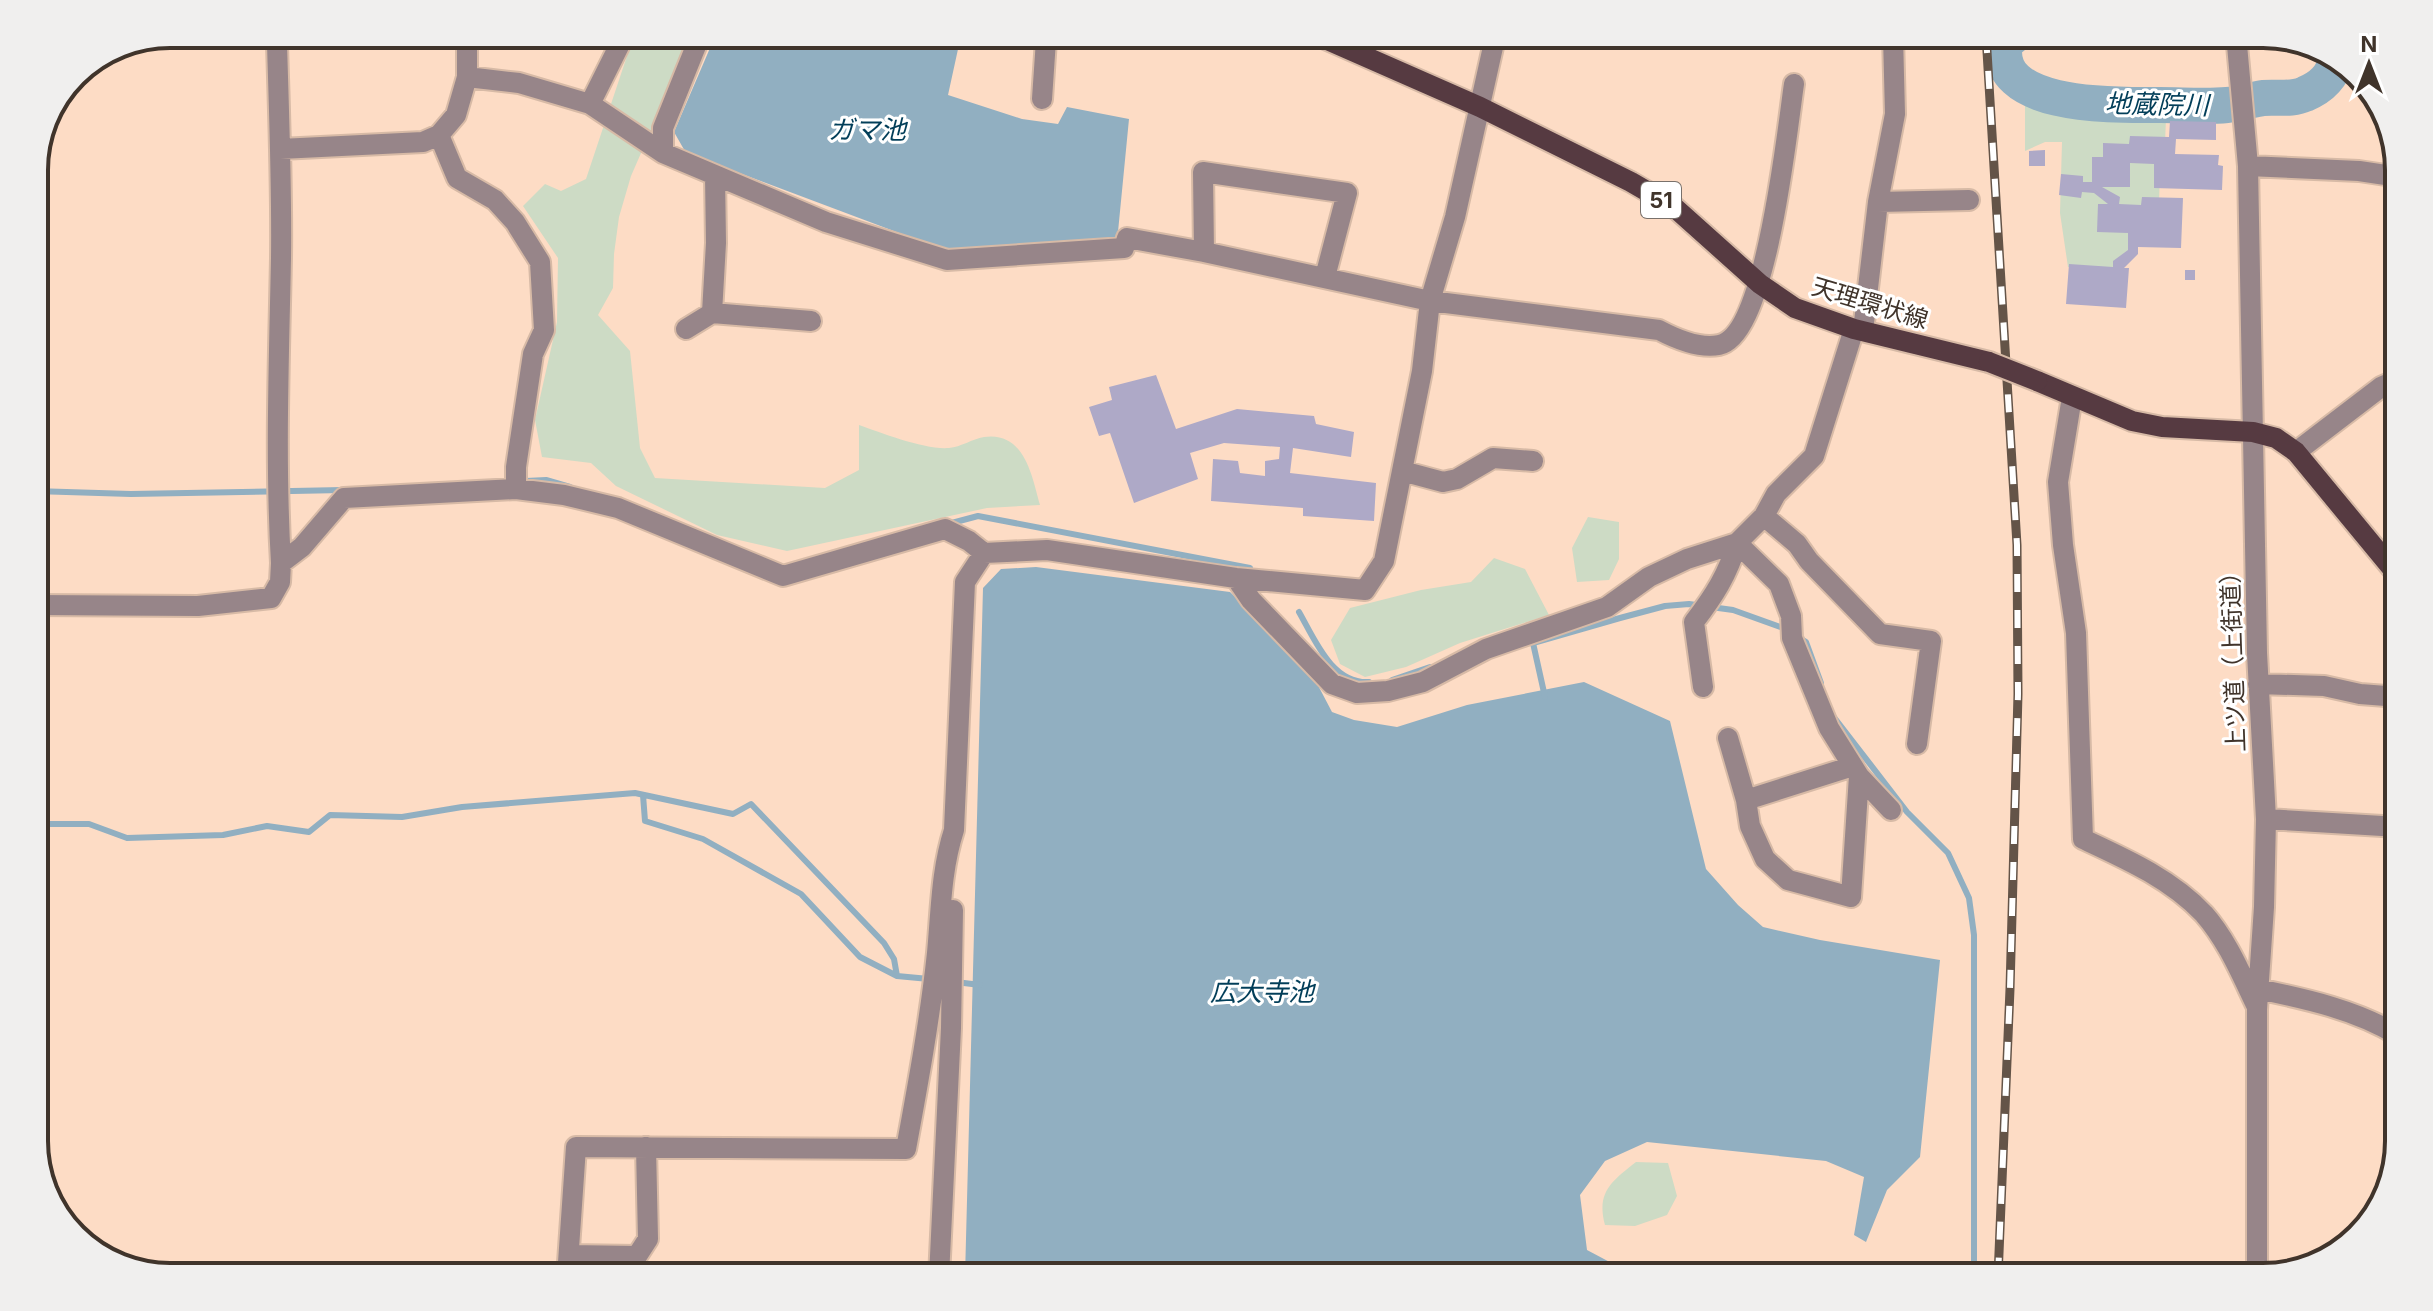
<svg xmlns="http://www.w3.org/2000/svg" width="2433" height="1311" font-family="Inter,'Noto Sans JP',sans-serif">
	<style>
		.green { fill: #cddbc5 }
		.water { fill: #91afc1 }
		.lines { fill: none; stroke-linecap: round; stroke-linejoin: round }
		.stream { stroke: #91afc1; stroke-width: 6 }
		.river { stroke: #91afc1; stroke-width: 36 }
		.building { fill: #aea9c7 }
		.minor-casing { stroke: #d7baa6; stroke-width: 24 }
		.major-casing { stroke: #d7baa6; stroke-width: 24 }
		.minor { stroke: #978589; stroke-width: 20 }
		.major { stroke: #563a41; stroke-width: 20 }
		.rail-casing { stroke: #645448; stroke-width: 9 }
		.rail { stroke: #fff; stroke-width: 6; stroke-dasharray: 18; stroke-linecap: butt }
		.major-bridge-casing { stroke: #d7baa6; stroke-width: 24; stroke-linecap: butt }
		.major-bridge { stroke: #563a41; stroke-width: 20 }
		.labels { text-anchor: middle; dominant-baseline: central; stroke-width: 6; stroke-linejoin: round; paint-order: stroke }
		.shield { fill: #fff; stroke: #79716b; stroke-width: 2 }
		.shield-label { font-size: 22px; font-weight: bold; fill: #40342b }
		.street-label { font-size: 24px; fill: #40342b; stroke: #fff }
		.water-label { font-size: 26px; font-style: italic; fill: #023e59; stroke: #fff }
		.rim { fill: none; stroke: #40342b; stroke-width: 4 }
	</style>
	<rect width="100%" height="100%" fill="#fddcc5"/>
	<path class="green" d="M 690,41 L 631,176 L 619,217 L 614,254 L 613,288 L 598,315 L 630,351 L 640,448 L 655,478 L 825,488 L 859,470 L 859,425 C 882,433 925,450 949,448 C 961,447 972,439 984,437 C 1025,431 1032,477 1040,505 L 987,508 L 787,551 L 717,535 L 616,486 L 591,463 L 542,457 L 535,420 L 557,322 L 558,258 L 523,206 L 545,184 L 561,191 L 586,179 L 627,56 L 634,42 Z
		M 2025,100 L 2067,116 L 2166,118 L 2165,143 L 2161,143 L 2159,202 L 2119,270 L 2068,267 L 2060,213 L 2062,142 L 2045,142 L 2025,151 Z
		M 1588,517 L 1619,522 L 1619,559 L 1609,580 L 1577,582 L 1572,548 Z
		M 1494,558 L 1525,569 L 1549,615 L 1460,643 L 1406,667 L 1365,677 L 1340,664 L 1331,640 L 1350,608 L 1421,590 L 1471,582 Z
		M 1636,1162 L 1668,1163 L 1677,1196 L 1667,1215 L 1635,1226 L 1605,1225 C 1596,1192 1612,1181 1636,1162 Z"/>
	<path class="water" d="M 927,40 L 960,40 L 948,95 L 1022,119 L 1058,124 L 1067,107 L 1129,119 L 1117,242 L 947,251 L 686,153 L 674,132 L 713,41 L 880,41 L 902,49 L 922,49 Z
		M 1036,567 L 1230,592 L 1310,670 L 1332,712 L 1354,720 L 1397,727 L 1467,705 L 1584,682 L 1670,721 L 1706,869 L 1738,905 L 1763,927 L 1820,940 L 1940,960 L 1920,1157 L 1887,1190 L 1866,1242 L 1854,1235 L 1864,1177 L 1826,1161 L 1647,1142 L 1605,1161 L 1580,1195 L 1587,1250 L 1638,1277 L 965,1277 L 983,588 L 1001,569 Z"/>
	<g class="lines">
		<path class="stream" d="M 526,481 L 546,480 L 570,487
			M 34,491 L 131,494 L 343,490
			M 948,524 L 978,516 L 1250,568
			M 1299,612 C 1315,640 1332,684 1369,682
			M 1798,637 L 1806,642 L 1821,683
			M 1392,680 L 1430,667
			M 1545,697 L 1533,643 L 1620,618 L 1665,606 L 1689,604 L 1733,610 L 1786,629
			M 1833,716 L 1907,812 L 1948,853 L 1969,898 L 1974,935 L 1974,1277
			M 643,795 L 645,821 L 703,839 L 801,894 L 860,957 L 897,976 L 929,979
			M 34,824 L 89,824 L 127,838 L 223,835 L 267,826 L 309,832 L 330,815 L 402,817 L 462,807 L 635,793 L 733,814 L 751,804 L 884,943 L 894,959 L 897,976
			M 956,982 L 980,985"/>
		<path class="river" d="M 2015,35 L 2005,43 C 1991,110 2121,105 2160,105 C 2182,105 2205,107 2227,105 C 2239,104 2251,100 2263,98 C 2278,97 2292,100 2305,94 C 2322,87 2332,77 2337,59"/>
	</g>
	<path class="building" d="M 2170,121 L 2216,122 L 2216,140 L 2176,139 L 2175,154 L 2219,155 L 2218,165 L 2223,166 L 2222,190 L 2154,188 L 2154,164 L 2130,163 L 2130,187 L 2102,187 L 2120,197 L 2119,204 L 2141,205 L 2142,197 L 2183,198 L 2181,248 L 2138,247 L 2138,254 L 2124,268 L 2129,268 L 2126,308 L 2066,304 L 2069,264 L 2113,267 L 2113,261 L 2128,250 L 2128,233 L 2097,232 L 2098,204 L 2108,204 L 2094,193 L 2082,192 L 2081,198 L 2059,195 L 2061,174 L 2083,176 L 2083,182 L 2092,182 L 2092,157 L 2103,157 L 2103,143 L 2129,144 L 2130,136 L 2169,137 Z
		M 2045,150 L 2045,166 L 2029,166 L 2029,151 Z
		M 2185,270 L 2195,270 L 2195,280 L 2185,280 Z
		M 1156,375 L 1176,429 L 1237,409 L 1314,416 L 1316,424 L 1354,432 L 1351,457 L 1293,448 L 1290,473 L 1376,483 L 1374,521 L 1303,516 L 1303,508 L 1211,501 L 1213,459 L 1238,461 L 1240,473 L 1265,476 L 1265,461 L 1279,459 L 1280,447 L 1224,443 L 1190,453 L 1198,479 L 1134,503 L 1110,433 L 1099,436 L 1089,407 L 1112,400 L 1109,387 Z"/>
	<g class="lines">
		<defs>
			<path id="minor" d="M 2236,34 L 2248,166 L 2257,653 L 2266,819 L 2264,907 L 2257,1009 L 2257,1277
				M 467,42 L 467,77
				M 277,43 C 279,115 282,186 281,258 C 279,360 275,461 281,563
				M 1042,99 L 1046,40
				M 590,104 L 621,42
				M 280,149 L 423,142 L 439,135
				M 663,153 L 663,128 L 698,41
				M 2248,166 L 2359,171 L 2399,177
				M 1878,202 L 1969,200
				M 1204,252 L 1203,172 L 1347,193 L 1325,277
				M 712,313 L 716,243 L 715,175
				M 686,329 L 712,313 L 811,321
				M 1863,331 L 1878,202 L 1895,114 L 1893,36
				M 2072,397 L 2058,482 L 2063,545 L 2076,633 L 2083,839 C 2126,859 2171,879 2204,914 C 2227,940 2241,974 2256,1005
				M 2296,452 L 2381,387 L 2399,379
				M 1402,471 L 1443,482 L 1457,479 L 1493,458 L 1533,461
				M 516,489 L 516,467 L 533,354 L 544,330 L 540,262 L 515,222 L 495,200 L 457,178 L 439,135 L 456,115 L 467,77 L 519,83 L 590,104 L 663,153 L 826,222 L 947,260 L 1124,248 L 1127,238 L 1204,252 L 1430,301 L 1659,330 C 1676,339 1699,349 1719,345 C 1767,335 1787,130 1794,84
				M 1764,516 L 1797,544 L 1809,561 L 1880,634 L 1931,641 L 1917,744
				M 1236,578 L 1251,600 L 1332,684 L 1357,693 L 1388,691 L 1423,682 L 1486,649 L 1607,607 L 1649,577 L 1687,559 L 1737,543 L 1764,516 L 1776,494 L 1814,456 L 1854,329
				M 34,605 L 198,606 L 271,598 L 280,582 L 281,563 L 302,547 L 344,498 L 516,489 L 564,495 L 618,508 L 783,576 L 945,529 L 969,541 L 984,553
				M 2258,684 L 2324,686 L 2360,694 L 2399,697
				M 1703,687 L 1694,622 C 1714,596 1728,574 1737,543 L 1779,584 L 1791,616 L 1792,638 L 1829,728 L 1859,776 L 1891,810
				M 1728,738 L 1746,800 L 1750,826 L 1765,859 L 1788,880 L 1851,897 L 1859,776
				M 1746,800 L 1853,766
				M 2266,819 L 2399,827
				M 2258,989 C 2306,999 2357,1010 2399,1036
				M 569,1255 L 637,1256 L 648,1239 L 646,1147
				M 567,1277 L 576,1147 L 906,1149 C 918,1084 930,1019 937,953 C 941,911 941,870 954,830 L 965,582 L 984,553 L 1047,550 L 1236,578 L 1365,590 L 1384,561 L 1422,371 L 1430,301 L 1455,217 L 1495,38
				M 939,1277 L 951,1028 L 953,910"/>
			<path id="major" d="M 1323,38 L 1480,107 L 1631,182 L 1674,207 L 1760,284 L 1795,308 L 1854,329 L 1989,362
				M 2037,381 L 2132,421 L 2162,427 L 2253,432 L 2276,438 L 2296,452 L 2399,577"/>
		</defs>
		<use href="#minor" class="minor-casing"/>
		<use href="#major" class="major-casing"/>
		<use href="#minor" class="minor"/>
		<use href="#major" class="major"/>
		<defs>
			<path id="rail" d="M 1986,35 L 2017,545 L 2018,694 L 2010,989 L 1998,1277"/>
		</defs>
		<use href="#rail" class="rail-casing"/>
		<use href="#rail" class="rail"/>
		<defs>
			<path id="major-bridge" d="M 1989,362 L 2037,381"/>
		</defs>
		<use href="#major-bridge" class="major-bridge-casing"/>
		<use href="#major-bridge" class="major-bridge"/>
	</g>
	<g class="labels">
		<rect class="shield" x="1641" y="182" width="40" height="36" rx="6"/>
		<g class="shield-label">
			<text x="1661" y="200">51</text>
		</g>
		<g class="street-label">
			<text transform="translate(1870 303) rotate(17)">天理環状線</text>
			<text transform="translate(2233 656) rotate(-92)">上ツ道（上街道）</text>
		</g>
		<g class="water-label">
			<text transform="translate(2157 104) rotate(1)">地蔵院川</text>
			<text x="867" y="129">ガマ池</text>
			<text x="1262" y="991">広大寺池</text>
		</g>
	</g>
	<path d="M0 0H2433V1311H0ZM170 48H2263A122 122 0 0 1 2385 170V1141A122 122 0 0 1 2263 1263H170A122 122 0 0 1 48 1141V170A122 122 0 0 1 170 48Z" fill="#f0efee" fill-rule="evenodd"/>
	<path class="rim" d="M170 48H2263A122 122 0 0 1 2385 170V1141A122 122 0 0 1 2263 1263H170A122 122 0 0 1 48 1141V170A122 122 0 0 1 170 48Z"/>
	<g transform="translate(2369 64)" stroke="#ffffff" stroke-width="6" paint-order="stroke">
	<path d="M0-6L14 30L0 20L-14 30Z" fill="#40342b"/>
	<text y="-12" font-size="22" font-weight="bold" text-anchor="middle" fill="#40342b">N</text>
	</g>
</svg>
